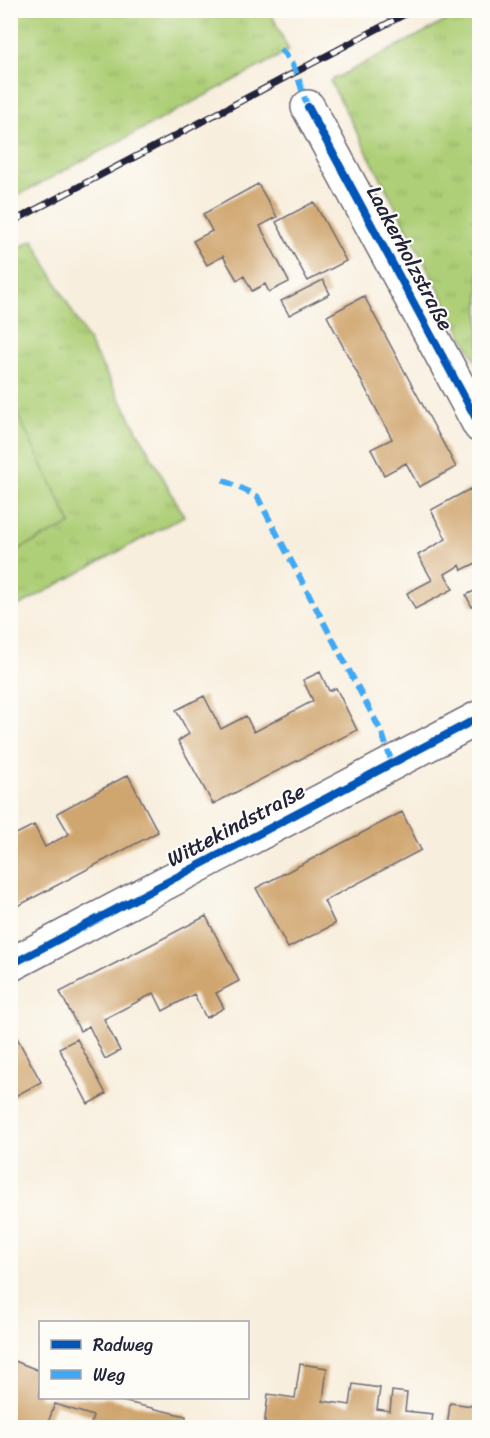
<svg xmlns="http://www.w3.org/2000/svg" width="490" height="1438" font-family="Sriracha,sans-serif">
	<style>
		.grass { fill: url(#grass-tufts); stroke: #687859; stroke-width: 1.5 }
		.pitch { fill: #aecf77; stroke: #687859; stroke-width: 1.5 }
		.building { fill: #d0a670 }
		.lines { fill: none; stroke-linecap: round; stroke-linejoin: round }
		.minor-casing { stroke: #6d6974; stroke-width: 36 }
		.major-casing { stroke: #6d6974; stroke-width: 36 }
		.minor { stroke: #fff; stroke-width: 33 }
		.major { stroke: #fff; stroke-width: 33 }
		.rail-casing { stroke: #22223b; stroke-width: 7 }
		.rail { stroke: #fdfcf7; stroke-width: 4.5; stroke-dasharray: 14; stroke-linecap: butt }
		.quiet { stroke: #3fa9f5; stroke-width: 6; stroke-dasharray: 12 6; stroke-linecap: butt }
		.cycleway-casing { stroke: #fdfcf7; stroke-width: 11 }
		.cycleway { stroke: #0057b8; stroke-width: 8 }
		.labels { text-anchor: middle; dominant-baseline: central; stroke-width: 4.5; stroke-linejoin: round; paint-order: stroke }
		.street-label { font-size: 21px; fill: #22223b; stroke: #fdfcf7 }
	</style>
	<defs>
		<pattern id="grass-tufts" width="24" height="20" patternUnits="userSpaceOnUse" patternTransform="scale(1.5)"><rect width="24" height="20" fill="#aecf77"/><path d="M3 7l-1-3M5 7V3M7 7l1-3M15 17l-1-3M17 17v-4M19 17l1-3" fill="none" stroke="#95b168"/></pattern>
	</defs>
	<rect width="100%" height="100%" fill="#fdfcf7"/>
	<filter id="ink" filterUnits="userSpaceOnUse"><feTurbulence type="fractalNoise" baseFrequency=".0167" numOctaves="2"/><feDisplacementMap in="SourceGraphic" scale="12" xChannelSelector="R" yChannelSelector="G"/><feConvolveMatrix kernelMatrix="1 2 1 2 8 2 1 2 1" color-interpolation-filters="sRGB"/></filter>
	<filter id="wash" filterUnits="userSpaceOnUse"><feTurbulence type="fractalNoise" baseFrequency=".008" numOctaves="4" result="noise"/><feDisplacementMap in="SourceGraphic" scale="24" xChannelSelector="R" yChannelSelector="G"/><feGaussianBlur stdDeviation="1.35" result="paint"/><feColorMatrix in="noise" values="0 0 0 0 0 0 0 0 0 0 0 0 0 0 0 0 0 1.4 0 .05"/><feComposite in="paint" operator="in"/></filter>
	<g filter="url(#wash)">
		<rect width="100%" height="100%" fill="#f8eedd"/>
		<path class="grass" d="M 11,10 L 270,11 L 289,51 L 11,199 Z
			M 465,11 L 480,11 L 479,367 L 330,81 Z
			M 33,240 L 184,516 L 11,610 L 11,252 Z"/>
		<path class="pitch" d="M 10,399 L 71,524 L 11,553 L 10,553 Z"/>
		<g id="blocks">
			<path class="building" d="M 258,184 L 277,217 L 260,226 L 289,282 L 269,292 L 265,284 L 252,291 L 244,276 L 237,280 L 223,256 L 207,265 L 193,241 L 212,231 L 203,214 Z
				M 314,202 L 346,261 L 308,281 L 276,222 Z
				M 323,280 L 330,294 L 289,315 L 281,301 Z
				M 364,296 L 456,467 L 419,487 L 406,463 L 384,475 L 371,449 L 392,439 L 327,316 Z
				M 470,489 L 480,508 L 480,561 L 462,570 L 460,565 L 445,574 L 453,589 L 415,609 L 407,593 L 432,580 L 418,555 L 446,539 L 431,510 Z
				M 480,588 L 480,603 L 472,607 L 466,595 Z
				M 320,672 L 329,691 L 336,688 L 357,730 L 213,804 L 178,741 L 189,734 L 176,710 L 204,696 L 221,729 L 246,716 L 254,732 L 313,701 L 303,680 Z
				M 128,775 L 158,832 L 14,908 L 10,900 L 10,837 L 34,825 L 45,847 L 69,834 L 57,813 Z
				M 402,812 L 421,850 L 324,901 L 335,924 L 288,948 L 256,888 Z
				M 206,916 L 239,981 L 216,993 L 224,1008 L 206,1018 L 194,994 L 163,1011 L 154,993 L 104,1019 L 120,1051 L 105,1059 L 89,1026 L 80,1031 L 60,992 Z
				M 10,1025 L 41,1082 L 10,1099 Z
				M 77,1039 L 106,1094 L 88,1104 L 59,1048 Z
				M 10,1359 L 40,1371 L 40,1398 L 109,1398 L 186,1416 L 185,1428 L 90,1428 L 93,1416 L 55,1404 L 46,1428 L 10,1428 Z
				M 300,1364 L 327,1368 L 323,1401 L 350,1405 L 353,1384 L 380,1388 L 377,1409 L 390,1411 L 392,1391 L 407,1393 L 405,1411 L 433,1414 L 431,1428 L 264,1428 L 268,1394 L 295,1398 Z
				M 450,1403 L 480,1407 L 480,1425 L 447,1428 Z"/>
		</g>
	</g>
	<g filter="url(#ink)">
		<use href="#blocks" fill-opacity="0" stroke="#6d6974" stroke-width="1.5"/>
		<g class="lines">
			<defs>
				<path id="minor" d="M 308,107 L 480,426"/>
				<path id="major" d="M 10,965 L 480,717"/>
			</defs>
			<use href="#minor" class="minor-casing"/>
			<use href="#major" class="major-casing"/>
			<use href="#minor" class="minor"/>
			<use href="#major" class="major"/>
			<defs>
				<path id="rail" d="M 10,223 L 413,10"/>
			</defs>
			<use href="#rail" class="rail-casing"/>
			<use href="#rail" class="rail"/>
			<path class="quiet" d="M 280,49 C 300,68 298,84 308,107
				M 223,480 L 257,496 L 382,733 L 392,763"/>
			<defs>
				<path id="cycleway" d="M 308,107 L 480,426
					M 10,965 L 480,717"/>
			</defs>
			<use href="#cycleway" class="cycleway-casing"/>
			<use href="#cycleway" class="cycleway"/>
		</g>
	</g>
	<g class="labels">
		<g class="street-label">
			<text transform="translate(410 258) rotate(62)">Laakerholzstraße</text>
			<text transform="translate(236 825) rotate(-28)">Wittekindstraße</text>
		</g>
	</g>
	<rect width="490" height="1438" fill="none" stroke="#fdfcf7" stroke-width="36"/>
	<rect x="39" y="1321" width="210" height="78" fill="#fdfcf7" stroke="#a5a5ac" stroke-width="1.5"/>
	<rect x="51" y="1340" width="30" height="9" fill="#0057b8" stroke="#a5a5ac" stroke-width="1.5"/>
	<text x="93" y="1351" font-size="18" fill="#22223b">Radweg</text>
	<rect x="51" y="1370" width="30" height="9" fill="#3fa9f5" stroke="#a5a5ac" stroke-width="1.5"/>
	<text x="93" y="1381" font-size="18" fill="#22223b">Weg</text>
</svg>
